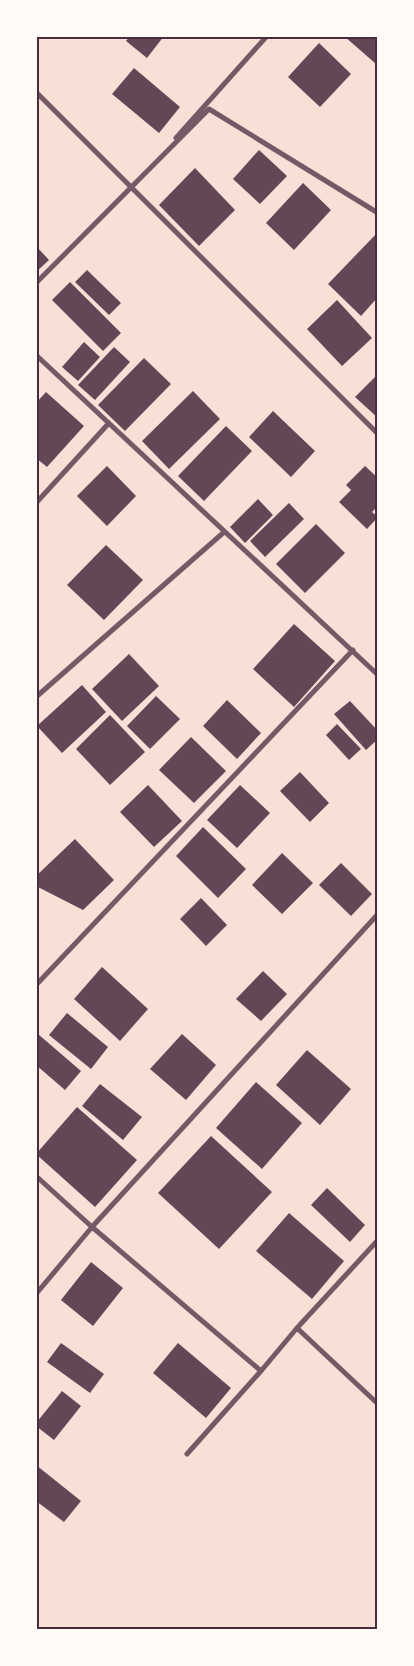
<svg xmlns="http://www.w3.org/2000/svg" width="414" height="1666" font-family="Jost,sans-serif">
	<style>
		.building { fill: #644757 }
		.lines { fill: none; stroke-linecap: round; stroke-linejoin: round }
		.minor { stroke: #755966; stroke-width: 5 }
		.neatline { fill: none; stroke: #4a2c40; stroke-width: 2 }
	</style>
	<rect width="100%" height="100%" fill="#f7e1d7"/>
	<path class="building" d="M 130,36 L 164,36 L 147,58 L 126,41 Z
		M 344,36 L 378,36 L 378,62 L 376,64 Z
		M 319,43 L 351,74 L 320,107 L 288,77 Z
		M 134,68 L 180,107 L 159,133 L 112,94 Z
		M 259,150 L 287,176 L 260,204 L 233,179 Z
		M 195,168 L 235,210 L 199,246 L 159,205 Z
		M 303,183 L 331,210 L 294,250 L 266,223 Z
		M 378,232 L 378,297 L 361,316 L 328,284 Z
		M 36,246 L 49,260 L 36,272 Z
		M 87,270 L 121,303 L 109,315 L 75,282 Z
		M 70,282 L 121,333 L 103,351 L 52,300 Z
		M 337,300 L 372,338 L 342,366 L 307,329 Z
		M 84,342 L 100,357 L 78,381 L 62,367 Z
		M 114,347 L 130,362 L 95,400 L 78,385 Z
		M 144,358 L 171,384 L 125,431 L 98,405 Z
		M 378,374 L 378,418 L 355,397 Z
		M 193,391 L 220,419 L 169,469 L 142,441 Z
		M 46,392 L 84,426 L 47,467 L 36,458 L 36,403 Z
		M 273,411 L 315,451 L 291,477 L 249,437 Z
		M 226,426 L 252,451 L 204,501 L 178,476 Z
		M 107,466 L 136,496 L 107,526 L 77,496 Z
		M 365,466 L 378,478 L 378,506 L 372,512 L 378,517 L 367,529 L 339,502 L 351,490 L 346,485 Z
		M 258,499 L 273,515 L 245,543 L 230,527 Z
		M 289,503 L 304,519 L 265,557 L 250,541 Z
		M 316,524 L 345,553 L 305,593 L 276,564 Z
		M 106,545 L 143,580 L 104,620 L 67,585 Z
		M 294,624 L 335,661 L 294,707 L 253,669 Z
		M 129,654 L 159,686 L 122,721 L 92,689 Z
		M 82,685 L 106,712 L 62,753 L 37,726 Z
		M 156,696 L 180,719 L 150,749 L 127,726 Z
		M 227,700 L 261,733 L 237,759 L 203,726 Z
		M 350,701 L 378,731 L 378,739 L 366,750 L 334,714 Z
		M 110,715 L 145,752 L 110,785 L 76,749 Z
		M 337,724 L 361,749 L 349,760 L 326,735 Z
		M 191,737 L 226,771 L 194,803 L 159,770 Z
		M 300,772 L 329,803 L 310,822 L 280,791 Z
		M 148,785 L 182,821 L 154,847 L 120,812 Z
		M 240,785 L 270,813 L 237,848 L 207,820 Z
		M 203,827 L 246,869 L 218,898 L 176,856 Z
		M 75,839 L 114,880 L 83,910 L 36,886 L 36,876 Z
		M 282,853 L 313,883 L 282,914 L 252,885 Z
		M 341,863 L 372,894 L 351,916 L 319,885 Z
		M 201,898 L 227,925 L 206,946 L 180,919 Z
		M 102,967 L 148,1009 L 120,1041 L 74,999 Z
		M 263,971 L 287,994 L 261,1021 L 236,999 Z
		M 67,1013 L 108,1047 L 91,1069 L 49,1035 Z
		M 38,1034 L 81,1071 L 65,1090 L 36,1065 L 36,1036 Z
		M 182,1034 L 216,1065 L 186,1100 L 150,1069 Z
		M 307,1050 L 351,1089 L 320,1125 L 276,1085 Z
		M 256,1082 L 302,1123 L 262,1169 L 216,1128 Z
		M 100,1084 L 142,1117 L 123,1140 L 82,1106 Z
		M 77,1107 L 137,1160 L 95,1207 L 36,1154 Z
		M 211,1136 L 272,1192 L 219,1249 L 158,1193 Z
		M 327,1188 L 365,1225 L 350,1242 L 311,1205 Z
		M 289,1213 L 344,1261 L 312,1299 L 256,1251 Z
		M 91,1262 L 123,1288 L 93,1326 L 61,1300 Z
		M 61,1343 L 104,1374 L 90,1393 L 47,1362 Z
		M 178,1343 L 231,1388 L 206,1418 L 153,1373 Z
		M 62,1391 L 81,1406 L 54,1440 L 36,1426 L 36,1423 Z
		M 36,1465 L 81,1501 L 64,1522 L 36,1501 Z"/>
	<g class="lines">
		<path class="minor" d="M 36,92 L 378,434
			M 176,138 L 267,36
			M 36,283 L 209,109 L 378,213
			M 36,355 L 378,675
			M 36,503 L 109,423
			M 36,697 L 223,533
			M 36,985 L 353,650
			M 36,1176 L 92,1227 L 378,914
			M 36,1294 L 92,1227 L 261,1371 L 297,1328 L 378,1404
			M 297,1328 L 378,1240
			M 187,1454 L 261,1371"/>
	</g>
	<rect width="414" height="1666" fill="none" stroke="#fffaf5" stroke-width="75"/>
	<rect x="38" y="38" width="338" height="1590" class="neatline"/>
</svg>
